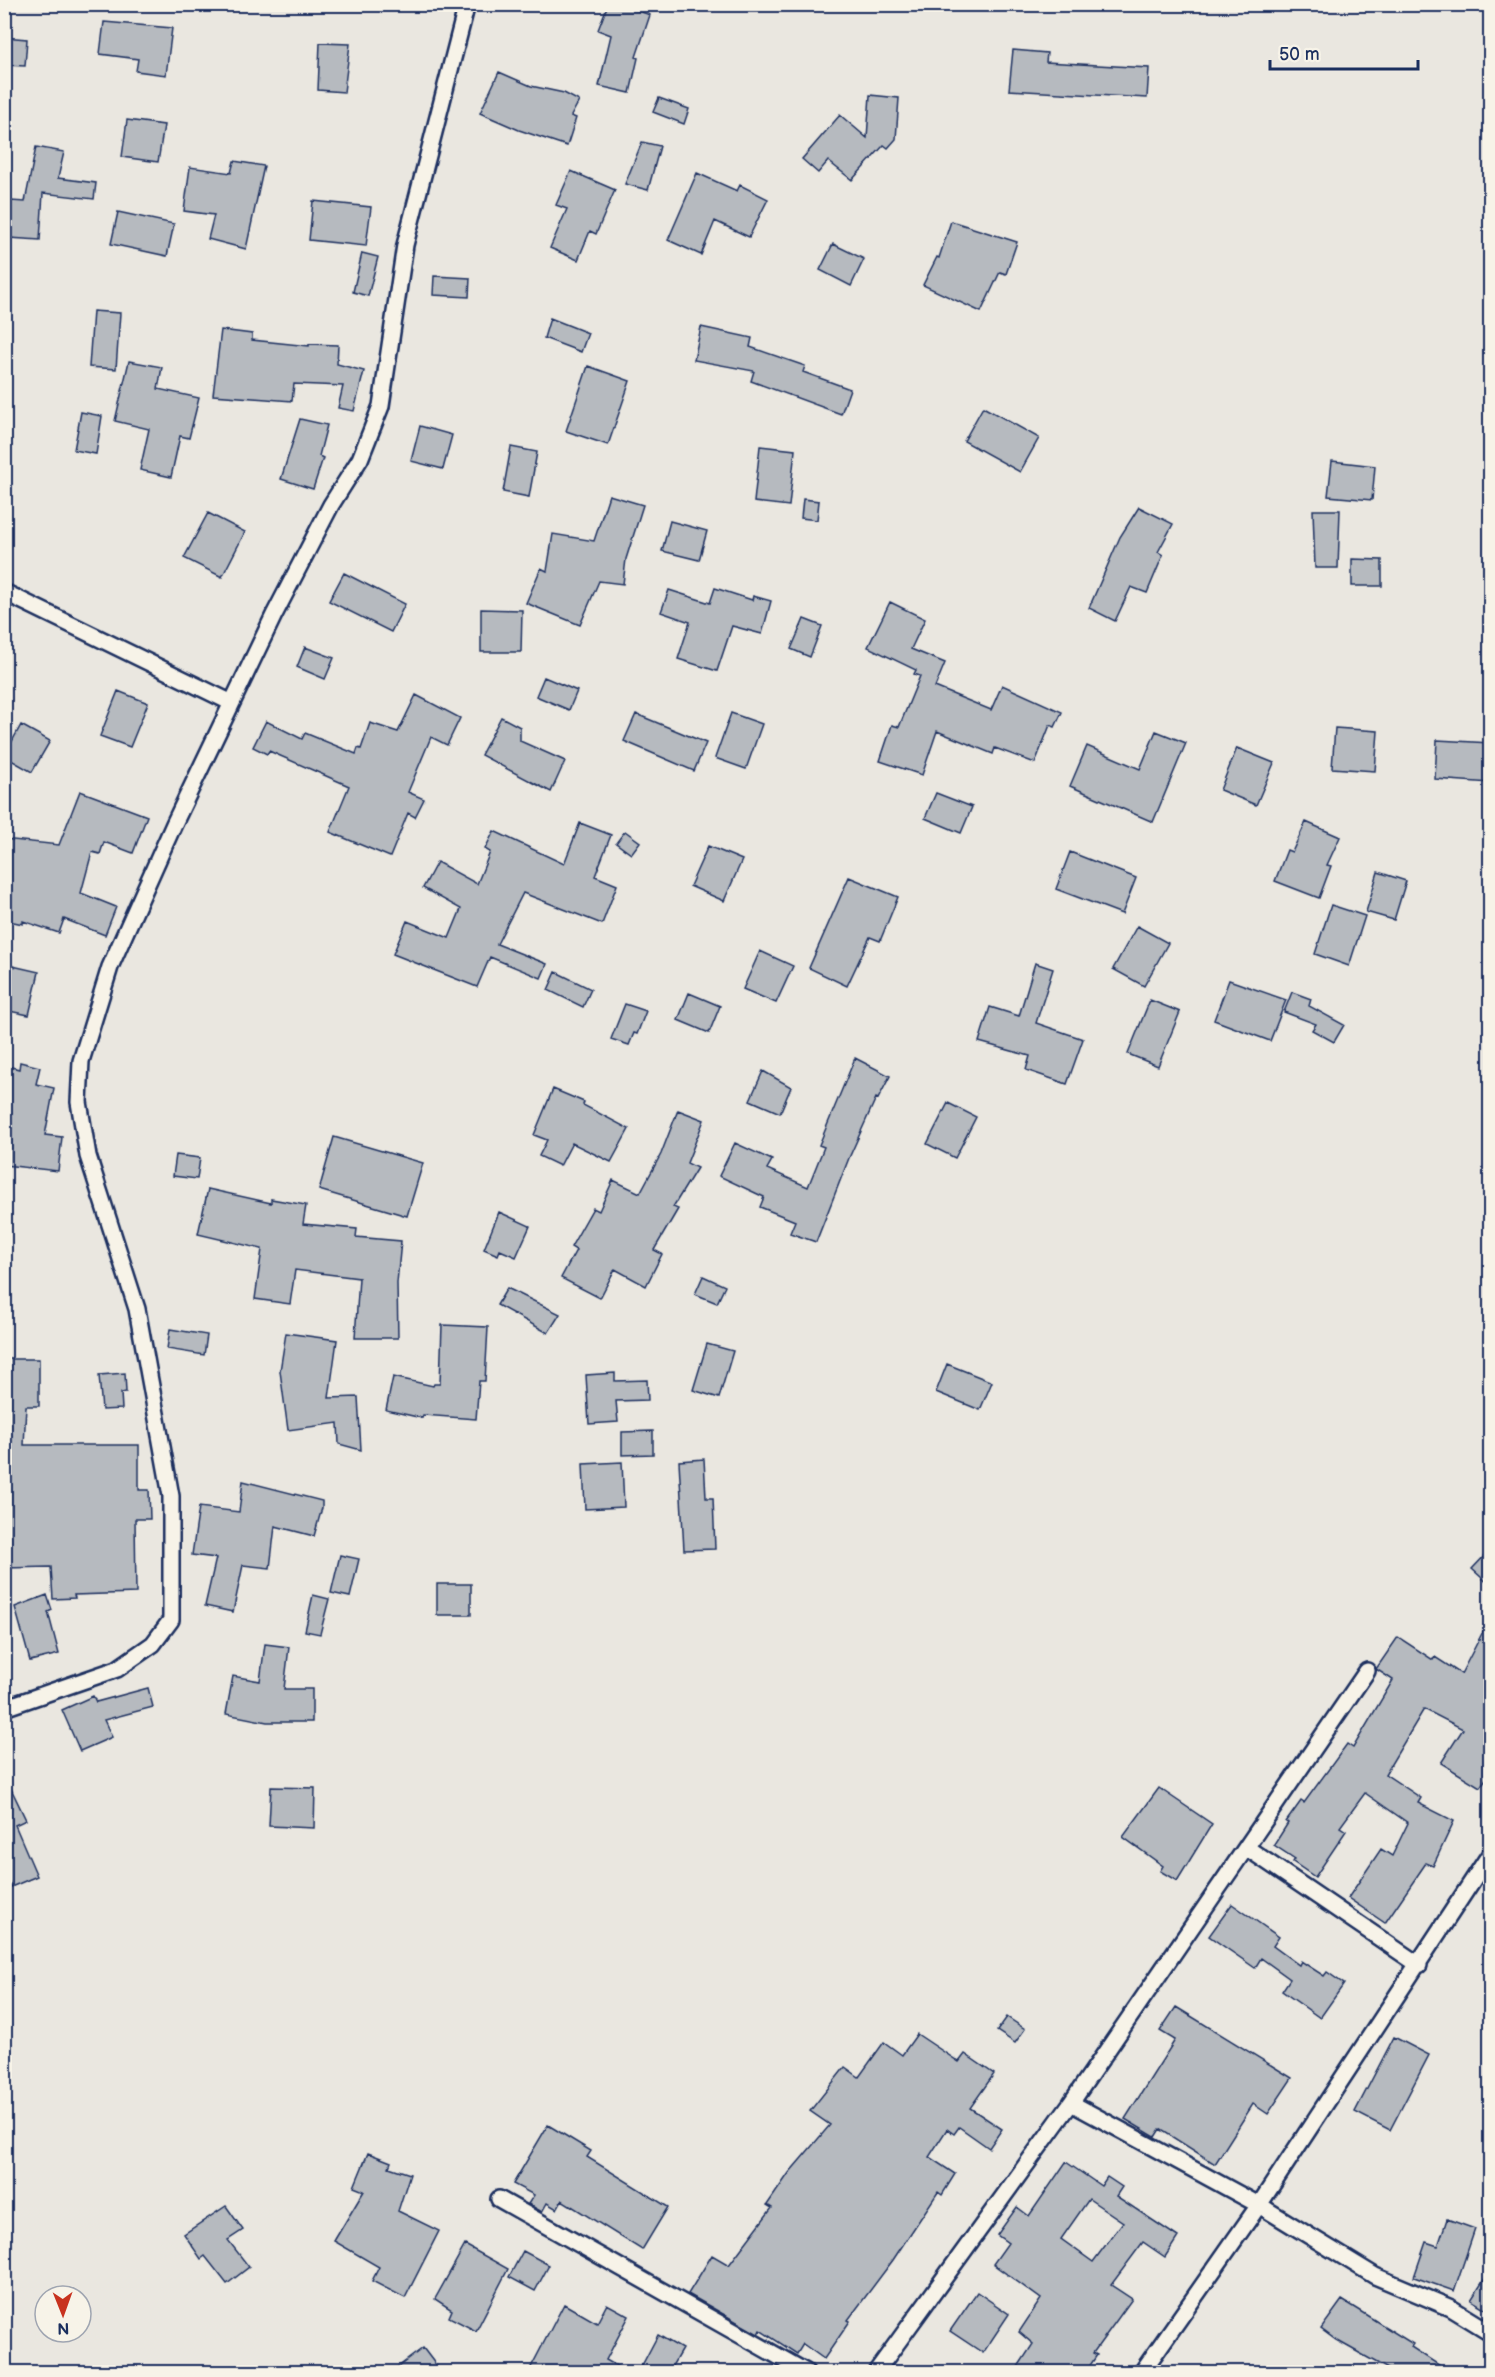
<svg xmlns="http://www.w3.org/2000/svg" width="1495" height="2377" font-family="'Balsamiq Sans',sans-serif">
	<style>
		.building { fill: #b6babf; stroke: #1b2f5e; stroke-width: 1.5; fill-rule: evenodd }
		.lines { fill: none; stroke-linecap: round; stroke-linejoin: round }
		.minor-casing { stroke: #1b2f5e; stroke-width: 20 }
		.minor { stroke: #f7f3e8; stroke-width: 15 }
	</style>
	<rect width="100%" height="100%" fill="#eae7e0"/>
	<filter id="ink" filterUnits="userSpaceOnUse"><feTurbulence type="fractalNoise" baseFrequency=".0167" numOctaves="2"/><feDisplacementMap in="SourceGraphic" scale="12" xChannelSelector="R" yChannelSelector="G"/><feConvolveMatrix kernelMatrix="1 2 1 2 8 2 1 2 1" color-interpolation-filters="sRGB"/></filter>
	<g filter="url(#ink)">
		<path class="building" d="M 608,4 L 632,4 L 631,8 L 650,15 L 636,57 L 638,58 L 630,93 L 599,86 L 611,35 L 598,30 Z
			M 104,22 L 172,28 L 166,75 L 136,71 L 138,59 L 100,54 Z
			M 4,37 L 27,39 L 25,66 L 4,65 Z
			M 320,43 L 350,44 L 344,92 L 318,90 Z
			M 1013,50 L 1047,53 L 1046,62 L 1149,68 L 1147,98 L 1009,90 Z
			M 499,72 L 531,86 L 564,93 L 579,101 L 571,116 L 576,118 L 567,146 L 519,130 L 480,113 Z
			M 870,95 L 899,98 L 896,139 L 888,148 L 884,145 L 852,180 L 828,161 L 818,173 L 802,159 L 840,115 L 867,138 Z
			M 659,98 L 689,109 L 684,124 L 653,112 Z
			M 127,120 L 164,125 L 158,162 L 122,157 Z
			M 642,142 L 660,146 L 648,190 L 625,184 Z
			M 36,147 L 64,152 L 58,178 L 96,183 L 94,199 L 43,193 L 40,240 L 9,238 L 11,201 L 25,202 Z
			M 234,161 L 264,166 L 246,249 L 208,239 L 214,215 L 184,211 L 190,167 L 231,173 Z
			M 571,171 L 615,190 L 596,234 L 590,231 L 578,260 L 550,248 L 567,209 L 556,205 Z
			M 697,173 L 737,191 L 740,185 L 768,199 L 749,237 L 715,221 L 701,255 L 668,240 Z
			M 313,201 L 371,207 L 366,246 L 309,240 Z
			M 118,212 L 174,224 L 167,256 L 111,244 Z
			M 951,221 L 1017,242 L 1006,274 L 1000,272 L 981,312 L 923,285 L 937,257 L 939,258 Z
			M 833,244 L 864,259 L 851,286 L 820,270 Z
			M 362,253 L 378,257 L 368,296 L 353,292 Z
			M 434,276 L 470,278 L 469,297 L 433,295 Z
			M 93,311 L 120,313 L 116,369 L 89,367 Z
			M 550,318 L 588,333 L 581,352 L 544,338 Z
			M 701,327 L 752,338 L 750,347 L 805,366 L 803,372 L 850,389 L 841,414 L 751,381 L 754,371 L 694,360 Z
			M 221,330 L 252,334 L 252,340 L 309,346 L 309,344 L 338,345 L 337,364 L 364,371 L 354,411 L 338,408 L 343,386 L 294,384 L 292,401 L 213,395 Z
			M 129,361 L 162,367 L 158,389 L 199,398 L 189,438 L 180,436 L 171,477 L 140,470 L 149,429 L 115,421 Z
			M 588,366 L 630,381 L 608,445 L 566,431 Z
			M 983,407 L 1039,438 L 1020,472 L 964,441 Z
			M 81,412 L 102,416 L 96,454 L 74,450 Z
			M 300,419 L 327,425 L 319,456 L 323,458 L 313,489 L 281,479 Z
			M 420,426 L 452,435 L 443,469 L 411,461 Z
			M 760,446 L 795,450 L 789,506 L 754,502 Z
			M 511,447 L 537,452 L 529,497 L 503,492 Z
			M 1332,461 L 1375,466 L 1372,500 L 1328,496 Z
			M 609,495 L 643,505 L 626,559 L 623,584 L 599,581 L 580,625 L 526,603 L 541,568 L 547,571 L 553,534 L 594,541 Z
			M 803,499 L 819,501 L 817,520 L 801,518 Z
			M 1139,507 L 1173,524 L 1158,552 L 1163,555 L 1147,593 L 1131,587 L 1115,621 L 1089,608 L 1120,537 Z
			M 1313,510 L 1340,510 L 1338,568 L 1315,568 Z
			M 208,513 L 245,532 L 222,577 L 184,558 Z
			M 670,521 L 707,531 L 699,560 L 662,551 Z
			M 1352,559 L 1382,560 L 1382,586 L 1352,586 Z
			M 344,573 L 405,604 L 391,632 L 329,601 Z
			M 715,588 L 752,600 L 753,596 L 771,601 L 762,634 L 732,626 L 717,671 L 678,659 L 690,622 L 661,612 L 669,590 L 710,603 Z
			M 890,602 L 925,619 L 911,649 L 945,663 L 935,687 L 991,710 L 1002,685 L 1062,712 L 1055,727 L 1050,725 L 1035,763 L 995,748 L 993,754 L 937,731 L 922,775 L 880,761 L 892,725 L 899,727 L 920,676 L 914,674 L 916,670 L 868,647 Z
			M 481,609 L 522,610 L 521,652 L 481,652 Z
			M 804,619 L 822,626 L 810,657 L 791,649 Z
			M 305,647 L 334,658 L 325,679 L 297,667 Z
			M 544,677 L 577,691 L 569,710 L 536,696 Z
			M 118,691 L 148,703 L 130,747 L 100,736 Z
			M 416,695 L 460,718 L 447,745 L 431,737 L 408,792 L 424,799 L 415,817 L 408,813 L 390,857 L 330,832 L 349,786 L 269,751 L 267,754 L 253,747 L 266,721 L 302,739 L 305,733 L 356,754 L 358,748 L 361,749 L 370,723 L 398,732 Z
			M 731,713 L 762,724 L 746,769 L 715,758 Z
			M 636,714 L 706,743 L 694,771 L 624,741 Z
			M 501,717 L 520,727 L 520,741 L 565,761 L 551,792 L 481,755 Z
			M 21,725 L 50,741 L 32,772 L 4,756 Z
			M 1335,728 L 1378,731 L 1375,771 L 1332,768 Z
			M 1156,731 L 1186,743 L 1153,822 L 1070,786 L 1087,746 L 1140,769 Z
			M 1437,740 L 1491,743 L 1491,783 L 1435,779 Z
			M 1237,748 L 1274,763 L 1256,805 L 1220,790 Z
			M 80,791 L 147,816 L 133,853 L 104,842 L 100,854 L 92,852 L 81,893 L 116,907 L 105,935 L 64,919 L 59,933 L 23,921 L 23,924 L 4,920 L 4,839 L 59,845 Z
			M 936,793 L 972,807 L 961,833 L 925,818 Z
			M 1306,822 L 1340,837 L 1327,865 L 1331,866 L 1319,898 L 1275,881 L 1287,850 L 1292,852 Z
			M 580,823 L 611,835 L 595,876 L 617,885 L 602,924 L 523,893 L 497,944 L 547,964 L 541,978 L 490,957 L 477,987 L 393,954 L 407,921 L 449,938 L 461,909 L 423,888 L 437,862 L 477,884 L 490,852 L 485,849 L 494,831 L 564,864 Z
			M 625,831 L 640,842 L 631,854 L 616,843 Z
			M 708,846 L 742,860 L 724,901 L 690,886 Z
			M 1070,852 L 1136,878 L 1122,914 L 1056,889 Z
			M 1378,872 L 1406,881 L 1394,920 L 1366,912 Z
			M 849,877 L 898,897 L 880,941 L 870,937 L 847,986 L 809,968 Z
			M 1331,905 L 1365,916 L 1349,966 L 1315,954 Z
			M 1137,926 L 1168,943 L 1144,986 L 1113,969 Z
			M 760,951 L 793,966 L 776,1003 L 743,989 Z
			M 1035,963 L 1053,969 L 1036,1023 L 1083,1039 L 1067,1084 L 1026,1070 L 1030,1056 L 979,1042 L 990,1007 L 1019,1016 Z
			M 4,964 L 39,972 L 29,1015 L 4,1010 Z
			M 556,972 L 591,989 L 583,1007 L 548,990 Z
			M 1229,980 L 1286,1000 L 1270,1041 L 1214,1020 Z
			M 1292,992 L 1311,999 L 1309,1006 L 1344,1025 L 1334,1042 L 1312,1030 L 1316,1024 L 1284,1012 Z
			M 689,993 L 720,1006 L 709,1033 L 678,1020 Z
			M 1150,1000 L 1180,1012 L 1158,1066 L 1128,1054 Z
			M 625,1004 L 646,1011 L 637,1034 L 634,1033 L 629,1045 L 611,1039 Z
			M 855,1058 L 890,1076 L 878,1099 L 876,1098 L 849,1158 L 816,1242 L 790,1233 L 795,1221 L 760,1207 L 764,1197 L 719,1176 L 735,1143 L 772,1160 L 767,1169 L 808,1187 L 824,1147 L 819,1145 Z
			M 20,1062 L 40,1067 L 36,1084 L 54,1088 L 45,1135 L 62,1137 L 58,1171 L 4,1165 L 4,1065 L 19,1069 Z
			M 763,1071 L 791,1087 L 780,1113 L 750,1100 Z
			M 553,1089 L 584,1102 L 583,1105 L 629,1129 L 611,1162 L 572,1143 L 560,1166 L 539,1156 L 547,1140 L 534,1135 Z
			M 948,1103 L 976,1117 L 955,1158 L 927,1144 Z
			M 678,1110 L 704,1120 L 687,1163 L 697,1168 L 673,1207 L 678,1209 L 654,1250 L 662,1254 L 646,1286 L 615,1269 L 600,1298 L 561,1278 L 576,1250 L 571,1247 L 593,1208 L 599,1211 L 613,1180 L 640,1193 L 661,1154 Z
			M 334,1137 L 423,1163 L 407,1216 L 319,1190 Z
			M 176,1155 L 200,1158 L 197,1179 L 173,1176 Z
			M 208,1189 L 271,1203 L 271,1199 L 306,1205 L 303,1224 L 357,1229 L 356,1237 L 401,1241 L 397,1283 L 398,1338 L 355,1338 L 359,1278 L 295,1270 L 290,1304 L 255,1299 L 262,1249 L 198,1234 Z
			M 499,1212 L 530,1226 L 516,1257 L 500,1250 L 498,1255 L 484,1249 Z
			M 703,1276 L 725,1286 L 717,1303 L 695,1294 Z
			M 507,1288 L 560,1314 L 548,1333 L 497,1305 Z
			M 442,1325 L 488,1327 L 485,1381 L 479,1381 L 476,1419 L 423,1415 L 422,1418 L 386,1410 L 393,1377 L 433,1386 L 434,1384 L 440,1384 Z
			M 170,1329 L 207,1335 L 204,1355 L 167,1349 Z
			M 286,1333 L 337,1340 L 329,1398 L 358,1397 L 361,1450 L 339,1444 L 338,1423 L 288,1430 L 280,1371 Z
			M 707,1344 L 733,1351 L 719,1398 L 693,1390 Z
			M 5,1359 L 39,1359 L 39,1406 L 26,1406 L 24,1445 L 139,1445 L 139,1490 L 149,1490 L 150,1519 L 135,1519 L 136,1593 L 74,1595 L 75,1598 L 53,1599 L 51,1567 L 4,1568 Z
			M 947,1364 L 992,1382 L 980,1410 L 936,1392 Z
			M 125,1373 L 126,1392 L 121,1393 L 122,1409 L 102,1410 L 99,1375 Z
			M 615,1373 L 615,1381 L 647,1380 L 648,1400 L 616,1401 L 618,1422 L 589,1424 L 586,1375 Z
			M 653,1431 L 653,1454 L 622,1455 L 622,1432 Z
			M 704,1459 L 706,1498 L 713,1498 L 715,1549 L 684,1550 L 679,1461 Z
			M 622,1462 L 624,1507 L 585,1509 L 583,1464 Z
			M 243,1481 L 322,1501 L 322,1508 L 314,1536 L 275,1526 L 270,1568 L 243,1565 L 233,1612 L 205,1606 L 216,1558 L 192,1555 L 199,1507 L 239,1512 Z
			M 1491,1549 L 1491,1586 L 1472,1569 Z
			M 340,1555 L 359,1559 L 350,1597 L 331,1593 Z
			M 437,1584 L 471,1584 L 471,1615 L 437,1615 Z
			M 47,1595 L 52,1610 L 48,1612 L 59,1654 L 30,1661 L 15,1607 Z
			M 313,1595 L 329,1599 L 320,1634 L 305,1631 Z
			M 1491,1616 L 1491,1772 L 1480,1787 L 1441,1763 L 1463,1729 L 1424,1709 L 1385,1774 L 1421,1798 L 1418,1803 L 1454,1821 L 1433,1866 L 1426,1863 L 1385,1923 L 1348,1898 L 1381,1849 L 1392,1856 L 1408,1823 L 1365,1793 L 1340,1827 L 1346,1831 L 1315,1877 L 1293,1862 L 1295,1859 L 1274,1845 L 1288,1823 L 1286,1822 L 1301,1801 L 1304,1803 L 1347,1744 L 1353,1748 L 1393,1680 L 1376,1669 L 1398,1637 L 1433,1660 L 1435,1657 L 1461,1674 Z
			M 265,1644 L 289,1647 L 284,1689 L 312,1689 L 312,1722 L 267,1722 L 226,1714 L 233,1676 L 260,1681 Z
			M 148,1688 L 153,1707 L 104,1720 L 112,1737 L 80,1751 L 62,1710 L 93,1696 L 96,1702 Z
			M 4,1774 L 26,1820 L 15,1825 L 37,1876 L 11,1887 L 4,1871 Z
			M 271,1787 L 315,1788 L 314,1828 L 269,1826 Z
			M 1159,1788 L 1212,1824 L 1177,1881 L 1160,1871 L 1163,1866 L 1123,1837 Z
			M 1232,1904 L 1279,1937 L 1273,1946 L 1299,1965 L 1301,1961 L 1324,1976 L 1327,1972 L 1344,1984 L 1320,2018 L 1282,1991 L 1290,1979 L 1261,1958 L 1255,1968 L 1209,1936 Z
			M 1176,2007 L 1292,2078 L 1268,2114 L 1253,2104 L 1215,2164 L 1160,2129 L 1155,2137 L 1125,2119 L 1175,2040 L 1160,2031 Z
			M 1007,2017 L 1025,2029 L 1015,2043 L 997,2031 Z
			M 917,2034 L 959,2062 L 965,2054 L 994,2074 L 970,2108 L 1002,2129 L 989,2148 L 959,2127 L 954,2134 L 947,2129 L 929,2157 L 955,2174 L 942,2195 L 938,2192 L 893,2260 L 848,2320 L 850,2321 L 824,2359 L 803,2344 L 797,2354 L 760,2330 L 758,2334 L 688,2294 L 712,2255 L 729,2265 L 772,2208 L 767,2205 L 789,2173 L 830,2125 L 810,2111 L 845,2067 L 859,2077 L 884,2042 L 902,2055 Z
			M 1394,2037 L 1429,2055 L 1390,2130 L 1355,2112 Z
			M 548,2125 L 591,2151 L 587,2157 L 668,2207 L 642,2250 L 562,2200 L 557,2209 L 547,2203 L 542,2212 L 528,2204 L 534,2195 L 513,2184 Z
			M 368,2153 L 391,2162 L 389,2167 L 410,2174 L 398,2211 L 439,2231 L 405,2298 L 372,2281 L 379,2267 L 334,2241 L 364,2191 L 354,2187 Z
			M 1066,2162 L 1101,2186 L 1107,2177 L 1122,2187 L 1116,2196 L 1178,2237 L 1165,2257 L 1143,2242 L 1111,2285 L 1132,2299 L 1093,2353 L 1097,2355 L 1085,2373 L 1014,2373 L 1033,2344 L 1019,2332 L 1041,2299 L 993,2264 L 1008,2243 L 997,2235 L 1017,2207 L 1029,2216 ZM 1089,2199 L 1123,2222 L 1093,2262 L 1061,2239 Z
			M 226,2206 L 243,2230 L 228,2240 L 249,2267 L 227,2284 L 205,2256 L 201,2259 L 184,2234 Z
			M 1447,2219 L 1475,2229 L 1454,2291 L 1414,2277 L 1426,2242 L 1438,2246 Z
			M 465,2245 L 508,2269 L 476,2331 L 449,2317 L 452,2310 L 435,2299 Z
			M 523,2251 L 549,2265 L 535,2291 L 509,2277 Z
			M 1491,2269 L 1491,2312 L 1471,2300 Z
			M 977,2292 L 1009,2314 L 983,2353 L 950,2331 Z
			M 1342,2300 L 1413,2344 L 1411,2347 L 1451,2373 L 1395,2373 L 1336,2340 L 1321,2329 Z
			M 564,2304 L 597,2323 L 607,2304 L 629,2316 L 606,2360 L 629,2373 L 528,2373 Z
			M 658,2335 L 682,2349 L 668,2373 L 638,2373 Z
			M 423,2348 L 442,2373 L 390,2373 Z"/>
		<g class="lines">
			<defs>
				<path id="minor" d="M 4,592 L 230,702
					M 4,1708 L 117,1669 L 153,1644 L 171,1620 L 171,1496 L 137,1309 L 88,1156 L 79,1102 L 81,1061 L 110,967 L 174,824 L 274,615 L 331,505 L 360,459 L 381,406 L 405,245 L 467,4
					M 1247,1848 L 1419,1965
					M 1071,2103 L 1259,2205 L 1375,2276 L 1451,2308 L 1490,2332
					M 499,2199 L 806,2372
					M 876,2372 L 1071,2103 L 1367,1671
					M 1142,2372 L 1259,2205 L 1490,1854"/>
			</defs>
			<use href="#minor" class="minor-casing"/>
			<use href="#minor" class="minor"/>
		</g>
	</g>
	<rect width="1495" height="2377" fill="none" stroke="#f7f3e8" stroke-width="24"/>
	<rect x="12" y="12" width="1471" height="2353" fill="none" stroke="#1b2f5e" stroke-width="2" filter="url(#ink)"/>
	<g transform="translate(63 2314) rotate(179)"><circle r="28" fill="#f7f3e8" stroke="#9fa5b1" stroke-width="1.5"/>
	<path d="M0-4.5L10 22L0 15L-10 22Z" fill="#c8321e"/>
	<text y="-9" font-size="16" font-weight="bold" text-anchor="middle" fill="#1b2f5e">N</text>
	</g>
	<path d="M1270 60v9h148v-9" fill="none" stroke="#1b2f5e" stroke-width="3"/>
	<text x="1279" y="60" font-size="18" fill="#1b2f5e" stroke="#f7f3e8" stroke-width="4.5" paint-order="stroke">50 m</text>
</svg>
